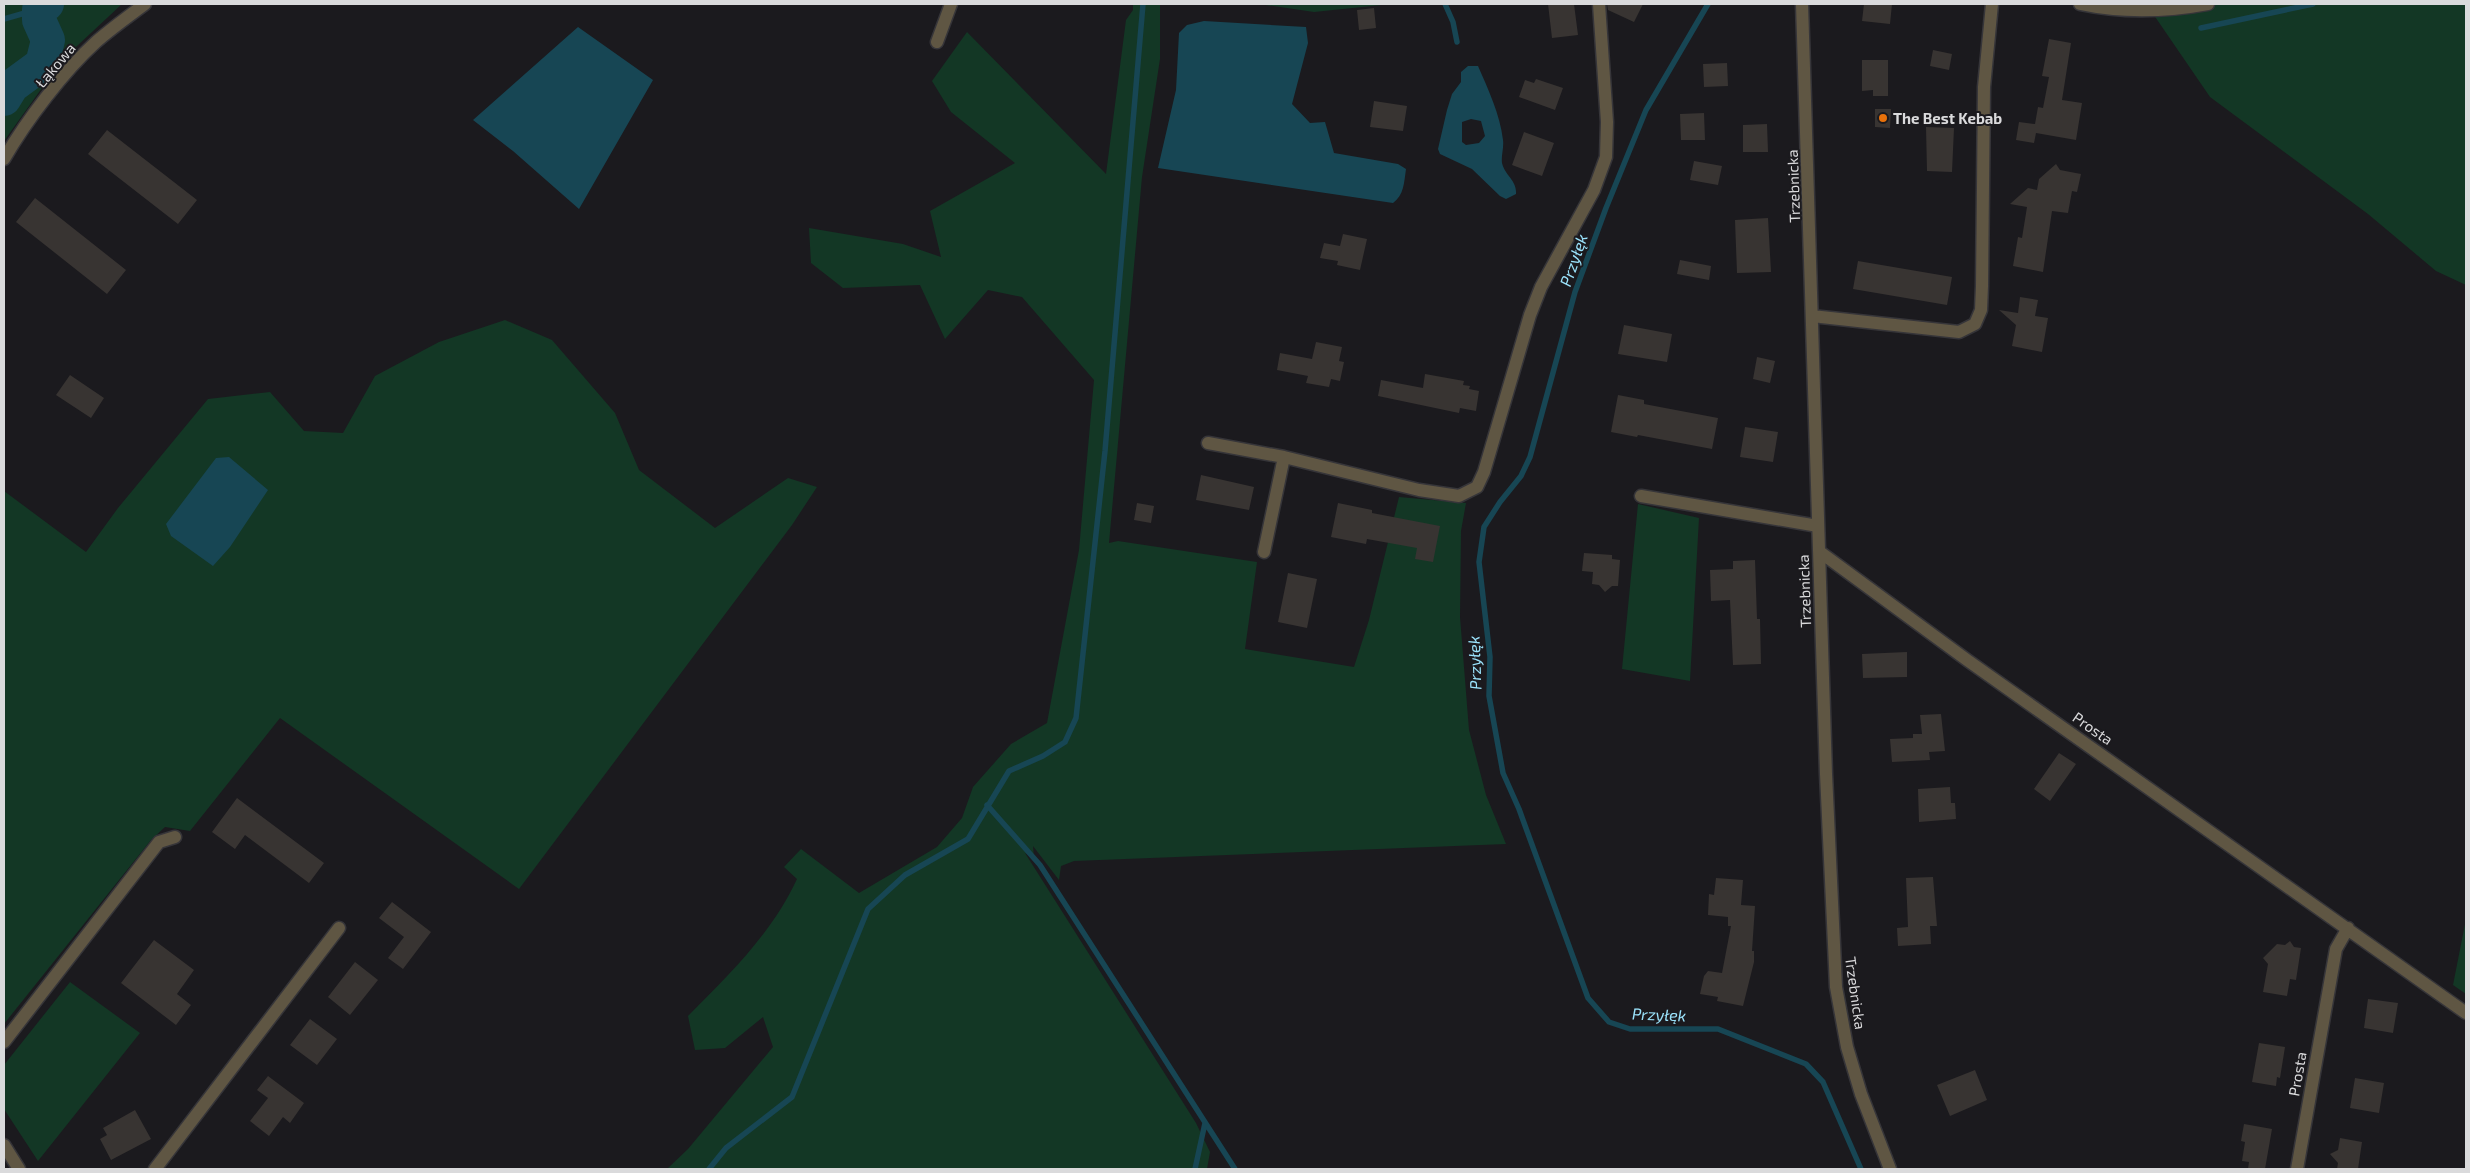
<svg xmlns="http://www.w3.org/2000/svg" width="2470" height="1173" font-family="'Exo 2',sans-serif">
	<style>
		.green { fill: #133725 }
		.water { fill: #174654; fill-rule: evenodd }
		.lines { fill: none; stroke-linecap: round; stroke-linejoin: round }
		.stream { stroke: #174654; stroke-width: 5.5 }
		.river { stroke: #174654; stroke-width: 34 }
		.building { fill: #383432 }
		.minor-casing { stroke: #363539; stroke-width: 15 }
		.minor { stroke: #5f5643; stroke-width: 12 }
		.food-dot { fill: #e8710a; stroke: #1b1a1e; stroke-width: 2 }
		.labels { text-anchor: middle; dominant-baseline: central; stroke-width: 4; stroke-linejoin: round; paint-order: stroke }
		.street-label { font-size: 15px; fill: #dadadc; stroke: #1b1a1e }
		.poi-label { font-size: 15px; font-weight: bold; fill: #dadadc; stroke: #1b1a1e; text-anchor: start }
		.water-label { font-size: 16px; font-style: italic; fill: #9be3fc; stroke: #1b1a1e }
	</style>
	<rect width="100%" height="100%" fill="#1b1a1e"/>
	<path class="green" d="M 4,4 L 36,4 L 28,18 L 41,4 L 122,4 L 62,60 L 4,141 Z
		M 1133,4 L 1160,4 L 1160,59 L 1142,177 L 1109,543 L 1118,541 L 1257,562 L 1245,649 L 1354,667 L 1369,620 L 1399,497 L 1466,503 L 1461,531 L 1460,617 L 1469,730 L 1486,795 L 1506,844 L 1074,861 L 1061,866 L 1059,880 L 1033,846 L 1034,858 L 1025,853 L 1196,1123 L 1210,1152 L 1207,1169 L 667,1169 L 688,1149 L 773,1047 L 763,1017 L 725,1048 L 695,1050 L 688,1016 C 729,975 772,933 797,879 L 784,867 L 801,849 L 859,893 L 937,847 L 962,818 L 973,787 L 1011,744 L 1047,723 L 1079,550 L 1094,380 L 1022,297 L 988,290 L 945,339 L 920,285 L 843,288 L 811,263 L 809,228 L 903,244 L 941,257 L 930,211 L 1015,163 L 951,112 L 932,81 L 967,32 L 1106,174 L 1126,20 L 1133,10 Z
		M 1259,4 L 1391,4 L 1314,12 Z
		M 2134,4 L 2466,4 L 2466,285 L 2436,271 L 2368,214 L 2210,97 L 2147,5 Z
		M 505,320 L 552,340 L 615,413 L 639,470 L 715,528 L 788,478 L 817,487 L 792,525 L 519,889 L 280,718 L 190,831 L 165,827 L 151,840 L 4,1024 L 4,491 L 86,552 L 118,508 L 208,399 L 270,392 L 304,431 L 343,433 L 375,376 L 439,342 Z
		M 1638,504 L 1699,518 L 1690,681 L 1622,669 Z
		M 2466,919 L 2466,994 L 2453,985 Z
		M 70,982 L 140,1033 L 38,1161 L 4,1109 L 4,1065 Z"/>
	<path class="water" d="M 1204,21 L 1306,27 L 1308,43 L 1292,104 L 1310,123 L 1325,122 L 1334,153 L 1398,164 L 1406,169 C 1404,183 1404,195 1393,203 L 1158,168 L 1176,90 L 1179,33 L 1187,25 Z
		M 578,27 L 653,80 L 579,209 L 513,151 L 473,120 Z
		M 1468,66 L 1478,66 C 1488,89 1500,114 1503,140 C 1504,148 1501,156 1502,163 C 1505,176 1517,180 1516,194 L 1506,199 L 1500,196 L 1472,169 L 1440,154 L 1438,149 L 1447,110 L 1452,94 L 1461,82 L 1461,72 ZM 1471,119 L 1481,121 L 1485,136 L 1479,143 L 1466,145 L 1462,142 L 1462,122 Z
		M 229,457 L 268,490 L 230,547 L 213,566 L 171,536 L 166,524 L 216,458 Z"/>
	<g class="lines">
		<path class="stream" d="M 1445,4 L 1453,22 L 1457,42
			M 1708,4 L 1646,110 L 1606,208 L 1575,292 L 1530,457 L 1521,476 L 1500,502 L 1484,527 L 1479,562 L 1490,657 L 1489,696 L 1503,773 L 1519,809 L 1588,998 L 1609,1022 L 1630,1029 L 1718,1029 L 1806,1064 L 1823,1082 L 1861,1169
			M 4,19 L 39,9
			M 2201,28 L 2313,4
			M 987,805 L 1040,865 L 1235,1169
			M 709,1169 L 726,1148 L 792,1097 L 868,909 L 905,875 L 968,839 L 1009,771 L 1043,756 L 1065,742 L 1076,718 L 1105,451 L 1143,4
			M 1195,1169 L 1205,1123"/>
		<path class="river" d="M 4,99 L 12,86 L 42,64 L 48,40 L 39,20 L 39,9 L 47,4"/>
	</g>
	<path class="building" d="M 1548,4 L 1574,4 L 1578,35 L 1552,38 Z
		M 1607,4 L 1643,4 L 1634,22 L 1608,10 Z
		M 1864,4 L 1892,4 L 1890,24 L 1862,21 Z
		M 1374,8 L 1376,28 L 1359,30 L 1357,10 Z
		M 2049,39 L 2071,43 L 2062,100 L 2082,103 L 2076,140 L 2036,133 L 2034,143 L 2016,140 L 2019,122 L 2035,124 L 2038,107 L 2043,108 L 2049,77 L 2042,76 Z
		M 1933,50 L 1952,54 L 1949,70 L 1930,66 Z
		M 1862,60 L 1888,60 L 1888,96 L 1873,96 L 1873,90 L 1862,91 Z
		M 1727,63 L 1728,86 L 1704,87 L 1703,64 Z
		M 1536,79 L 1563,88 L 1555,110 L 1519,97 L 1525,80 L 1534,83 Z
		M 1374,101 L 1407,106 L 1403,131 L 1370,127 Z
		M 1875,109 L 1891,109 L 1890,128 L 1875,127 Z
		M 1704,113 L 1705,140 L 1681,140 L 1680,114 Z
		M 1767,124 L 1768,152 L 1743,152 L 1743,125 Z
		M 1926,127 L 1954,128 L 1952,172 L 1927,171 Z
		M 107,130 L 197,200 L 178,224 L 88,154 Z
		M 1524,132 L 1554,143 L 1542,176 L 1512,165 Z
		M 1694,161 L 1722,166 L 1718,185 L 1690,180 Z
		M 2056,164 L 2060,170 L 2081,174 L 2077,192 L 2072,191 L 2068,213 L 2052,211 L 2043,272 L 2013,266 L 2018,237 L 2022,238 L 2027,207 L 2010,204 L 2028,188 L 2037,190 L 2039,179 Z
		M 35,198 L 126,270 L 107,294 L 16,222 Z
		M 1768,218 L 1771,272 L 1737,273 L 1735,220 Z
		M 1343,234 L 1367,239 L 1360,270 L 1337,265 L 1338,261 L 1320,258 L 1324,243 L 1340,246 Z
		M 1680,260 L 1711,266 L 1709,280 L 1677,274 Z
		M 1858,261 L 1952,277 L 1947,305 L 1853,289 Z
		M 2020,297 L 2038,300 L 2035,316 L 2048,318 L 2042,352 L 2012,346 L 2016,325 L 1999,310 L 2018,313 Z
		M 1624,325 L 1672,334 L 1667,362 L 1618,354 Z
		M 1316,342 L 1342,347 L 1339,361 L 1344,362 L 1340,381 L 1331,379 L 1329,387 L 1306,383 L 1308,376 L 1277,370 L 1280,353 L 1312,359 Z
		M 1757,357 L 1775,361 L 1770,383 L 1753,379 Z
		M 1425,374 L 1464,381 L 1463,385 L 1470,386 L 1469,389 L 1479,391 L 1476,411 L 1460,408 L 1459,413 L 1378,396 L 1381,380 L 1423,388 Z
		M 70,375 L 104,398 L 91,418 L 56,395 Z
		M 1618,395 L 1644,400 L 1644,404 L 1718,418 L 1712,449 L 1638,435 L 1637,437 L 1611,432 Z
		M 1745,427 L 1778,432 L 1773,462 L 1740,457 Z
		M 1201,475 L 1254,487 L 1249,510 L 1196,500 Z
		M 1137,503 L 1154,506 L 1151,523 L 1134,520 Z
		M 1338,503 L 1372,510 L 1372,513 L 1440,526 L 1433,562 L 1415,559 L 1417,548 L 1367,539 L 1366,544 L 1331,537 Z
		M 1584,553 L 1612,555 L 1612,559 L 1620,560 L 1618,586 L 1612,586 L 1605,592 L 1599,585 L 1592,584 L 1593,572 L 1582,571 Z
		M 1755,560 L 1757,619 L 1760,619 L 1761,664 L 1733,665 L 1730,600 L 1711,601 L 1710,570 L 1733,569 L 1733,561 Z
		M 1288,573 L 1317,579 L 1307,628 L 1278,622 Z
		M 1907,652 L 1907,677 L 1863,678 L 1862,654 Z
		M 1941,714 L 1945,751 L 1929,752 L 1930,760 L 1892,762 L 1890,739 L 1913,738 L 1913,734 L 1922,734 L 1920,715 Z
		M 2059,753 L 2076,764 L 2050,801 L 2034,789 Z
		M 1950,787 L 1951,803 L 1955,803 L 1956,819 L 1919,822 L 1918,789 Z
		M 237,798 L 324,863 L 309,883 L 245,835 L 235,849 L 212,832 Z
		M 1933,877 L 1937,926 L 1930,926 L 1931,944 L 1898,946 L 1897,928 L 1908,927 L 1906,878 Z
		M 1716,878 L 1743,880 L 1741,905 L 1755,906 L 1752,951 L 1754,951 L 1754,962 L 1743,1006 L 1717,1001 L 1718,997 L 1700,994 L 1704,976 L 1708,971 L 1722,973 L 1731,926 L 1728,926 L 1728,917 L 1708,915 L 1709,894 L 1714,895 Z
		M 392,902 L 431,932 L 403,969 L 388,958 L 404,937 L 379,918 Z
		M 154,940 L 194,970 L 177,994 L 191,1005 L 176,1025 L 121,983 Z
		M 2290,941 L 2294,947 L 2301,948 L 2296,980 L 2290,979 L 2287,996 L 2263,992 L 2268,964 L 2263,958 L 2277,944 L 2285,945 Z
		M 355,962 L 378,980 L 350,1015 L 328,997 Z
		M 2368,999 L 2398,1003 L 2393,1033 L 2364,1028 Z
		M 310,1019 L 337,1039 L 317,1065 L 290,1045 Z
		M 2259,1043 L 2285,1047 L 2280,1078 L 2277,1077 L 2276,1086 L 2252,1082 Z
		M 1975,1070 L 1987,1100 L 1950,1116 L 1937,1085 Z
		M 268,1076 L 304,1103 L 290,1123 L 283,1117 L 269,1136 L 250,1121 L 268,1098 L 257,1090 Z
		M 2355,1078 L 2384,1083 L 2379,1113 L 2350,1108 Z
		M 135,1110 L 151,1139 L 111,1160 L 100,1139 L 107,1135 L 103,1128 Z
		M 2244,1124 L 2272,1129 L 2265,1169 L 2248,1169 L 2249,1162 L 2242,1161 L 2245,1142 L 2241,1141 Z
		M 2340,1138 L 2362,1142 L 2358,1169 L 2337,1169 L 2338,1163 L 2330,1154 L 2338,1150 Z"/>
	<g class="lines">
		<defs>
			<path id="minor" d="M 1802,4 L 1826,774 L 1836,987 L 1847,1047 L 1861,1094 L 1890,1169
				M 2080,4 C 2122,13 2165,12 2208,4
				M 937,42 L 951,4
				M 4,159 C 26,121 63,72 96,42 C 112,28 129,16 145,4
				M 1812,316 L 1959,332 L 1975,324 L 1981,310 L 1982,286 L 1984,87 L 1992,4
				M 1208,443 L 1284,457 L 1419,490 L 1459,496 L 1477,487 L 1484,472 L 1530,315 L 1541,287 L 1594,190 L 1606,157 L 1607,122 L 1599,4
				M 1641,496 L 1818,526
				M 1264,552 L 1284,457
				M 1820,552 L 1967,660 L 2466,1013
				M 4,1042 L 159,842 L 175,837
				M 4,1145 L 19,1169
				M 155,1169 L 339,928
				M 2297,1169 L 2336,949 L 2348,928"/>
		</defs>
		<use href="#minor" class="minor-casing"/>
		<use href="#minor" class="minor"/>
	</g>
	<circle class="food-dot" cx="1883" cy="118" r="5"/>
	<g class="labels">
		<g class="street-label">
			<text transform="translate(55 65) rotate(-50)">Łąkowa</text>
			<text transform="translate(1793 186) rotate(-92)">Trzebnicka</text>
			<text transform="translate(1804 591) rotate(-92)">Trzebnicka</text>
			<text transform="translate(2093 728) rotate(35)">Prosta</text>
			<text transform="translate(1856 993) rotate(82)">Trzebnicka</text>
			<text transform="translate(2297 1074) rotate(-80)">Prosta</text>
		</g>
		<g class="poi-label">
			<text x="1893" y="118">The Best Kebab</text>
		</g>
		<g class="water-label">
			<text transform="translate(1573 260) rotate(-71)">Przyłęk</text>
			<text transform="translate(1474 663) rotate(-92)">Przyłęk</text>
			<text transform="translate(1659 1014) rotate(2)">Przyłęk</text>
		</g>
	</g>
	<rect width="2470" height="1173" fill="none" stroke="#dadadc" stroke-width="10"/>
</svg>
